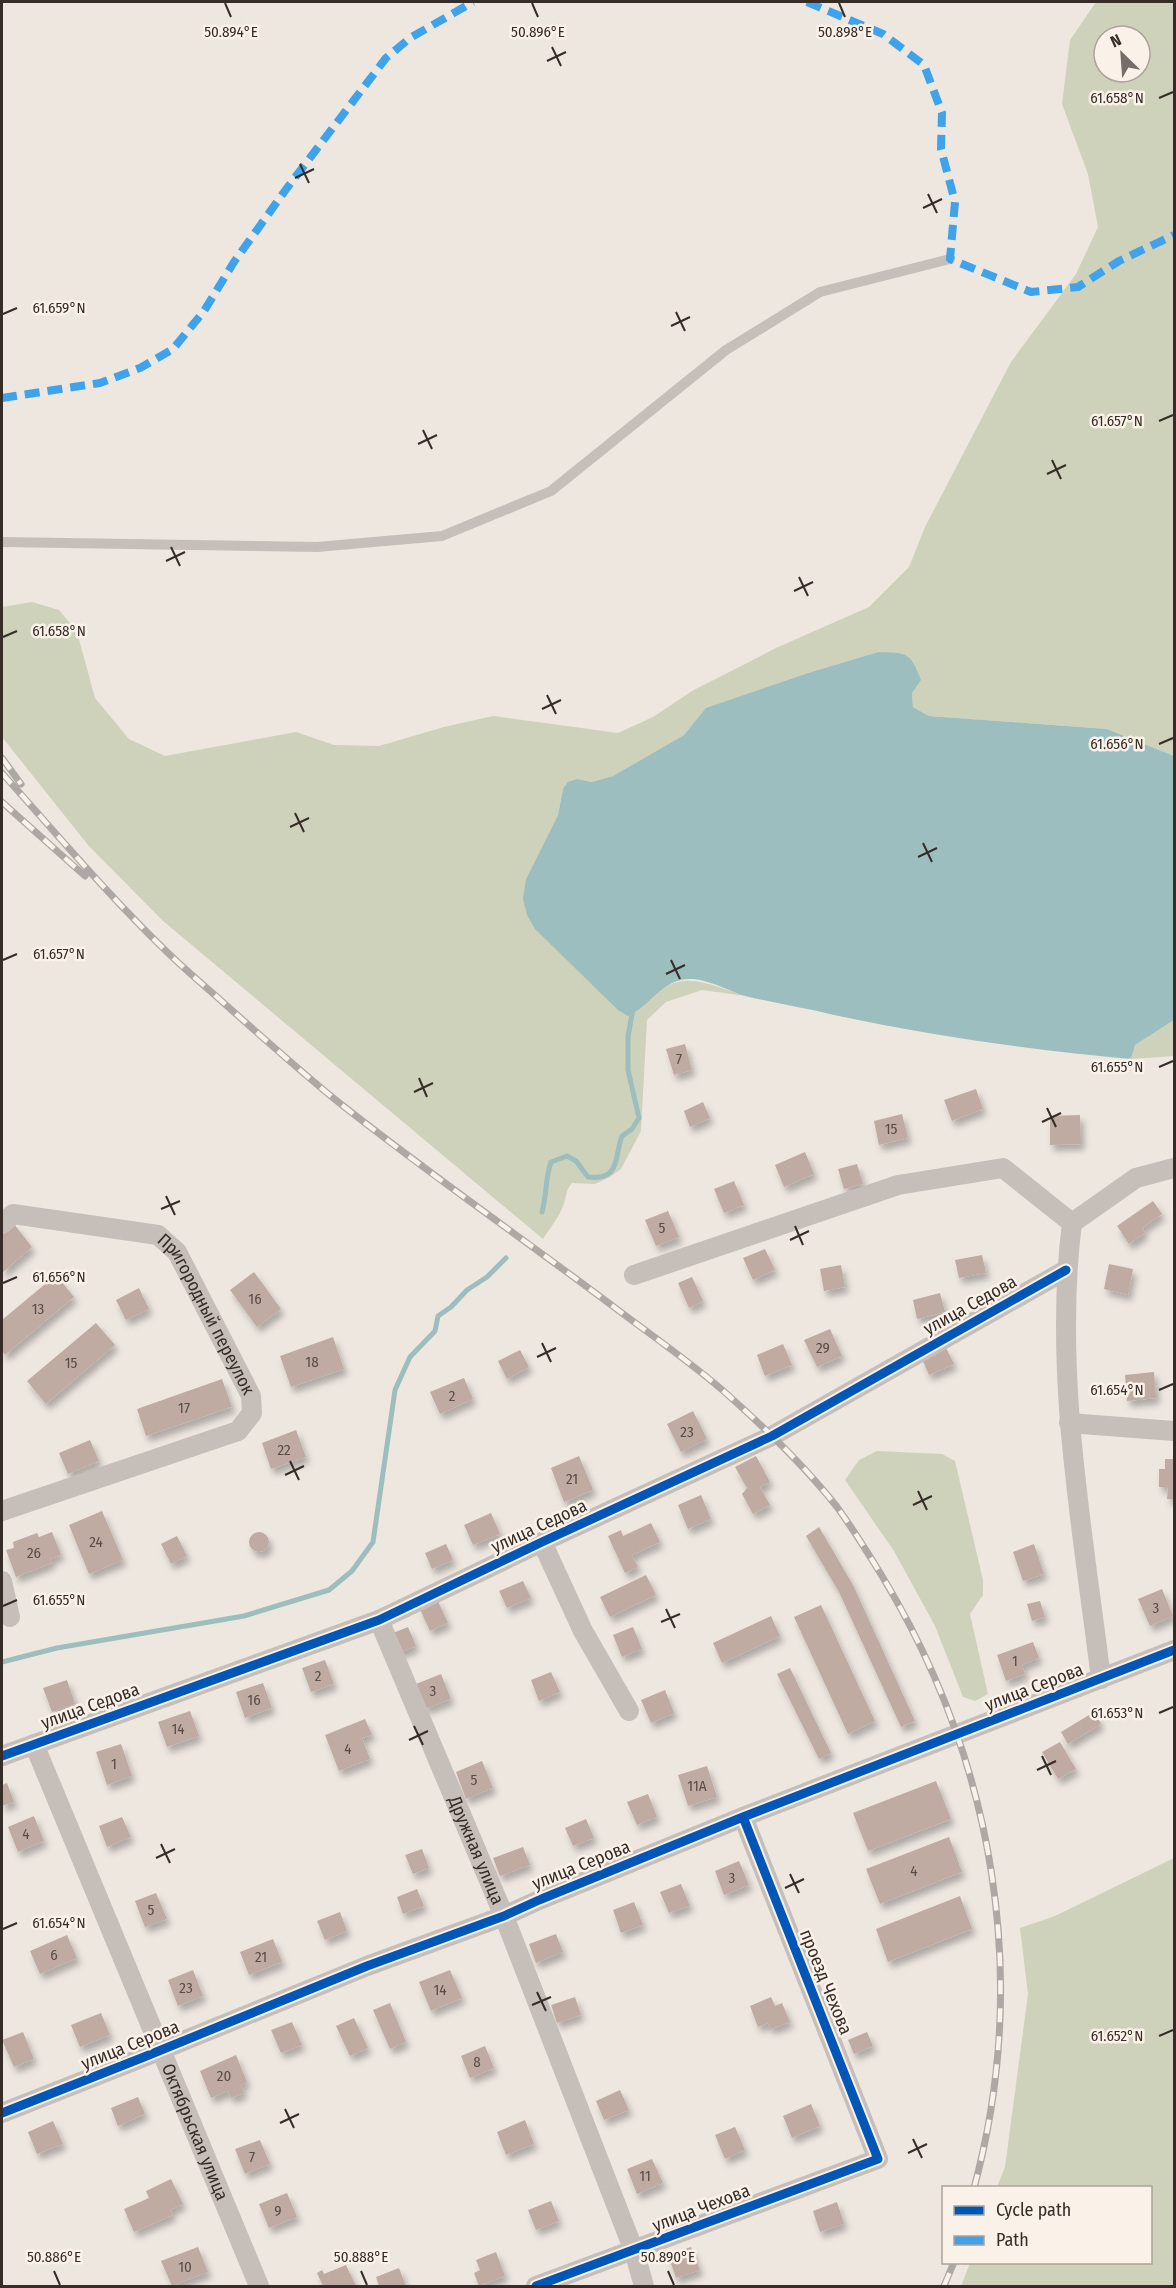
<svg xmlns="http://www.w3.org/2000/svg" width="1176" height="2288" font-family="'Fira Sans Condensed',sans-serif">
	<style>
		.green { fill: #ced2ba; fill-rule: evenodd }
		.water { fill: #9cbebe }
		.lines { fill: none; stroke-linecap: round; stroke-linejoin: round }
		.stream { stroke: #9cbebe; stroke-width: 5 }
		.building { fill: #c0aba2; filter: url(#shadow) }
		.lane { stroke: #c6bfb9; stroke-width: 10 }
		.street { stroke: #c6bfb9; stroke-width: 20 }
		.rail-casing { stroke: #ada8a4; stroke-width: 7 }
		.rail { stroke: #faf1e8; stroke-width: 4.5; stroke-dasharray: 14; stroke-linecap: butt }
		.quiet { stroke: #3fa3eb; stroke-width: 8; stroke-dasharray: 15 8; stroke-linecap: butt }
		.cycleway-casing { stroke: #faf1e8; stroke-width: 13 }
		.cycleway { stroke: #0057b8; stroke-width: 9 }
		.ticks { fill: none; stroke: #362c28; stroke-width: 2 }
		.labels { text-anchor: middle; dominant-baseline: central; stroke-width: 5; stroke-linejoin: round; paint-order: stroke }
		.number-label { font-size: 15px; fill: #584c46 }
		.street-label { font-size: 18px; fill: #362c28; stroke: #faf1e8 }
		.ticks-label { font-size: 15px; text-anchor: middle; fill: #362c28; stroke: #faf1e8; stroke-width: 5; stroke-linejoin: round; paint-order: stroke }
	</style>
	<defs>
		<filter id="shadow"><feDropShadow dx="3.5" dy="6" stdDeviation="3" flood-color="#0004"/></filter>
	</defs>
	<rect width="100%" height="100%" fill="#ede7e0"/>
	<path class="green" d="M 1096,2 L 1174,2 L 1174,756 L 1107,729 L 929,716 L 913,707 L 912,693 L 878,652 L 808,673 L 707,708 L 684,735 L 613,776 L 592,782 L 577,779 L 563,789 L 558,815 L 526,879 L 636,1012 C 678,967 693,979 746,996 L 702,990 L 666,1002 L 647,1020 L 641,1131 L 621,1169 L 610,1177 L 595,1184 L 572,1183 C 565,1191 567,1197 563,1206 C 559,1217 550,1228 543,1239 L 163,921 L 88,845 L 2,737 L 2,607 L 32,602 L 59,610 L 77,632 L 95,698 L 129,739 L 165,756 L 296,732 L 334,745 L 379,746 L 444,727 L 493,716 L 618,733 L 653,717 L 692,691 L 776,648 L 869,607 L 909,567 L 925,527 L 1011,362 L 1076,274 L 1098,227 L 1088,174 L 1062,104 L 1070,40 ZM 1104,36 L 1140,36 L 1140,72 L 1104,72 Z
		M 1174,1020 L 1174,1056 L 1131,1059 L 1135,1045 Z
		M 877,1451 L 942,1454 L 955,1461 L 983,1580 L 983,1595 L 970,1614 L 988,1694 L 975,1701 L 963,1697 L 935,1626 L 894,1551 L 845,1480 L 859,1460 Z
		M 1174,1858 L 1174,2286 L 961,2286 L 970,2263 L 1150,2262 L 1150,2188 L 997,2187 L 1005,2167 L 1028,1994 L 1020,1928 L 1055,1916 Z"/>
	<path class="water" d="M 878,652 C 908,653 910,652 921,680 L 912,693 L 913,707 L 929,716 L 1107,729 L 1174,756 L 1174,1020 L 1135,1045 L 1131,1059 C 1031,1050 932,1036 834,1015 C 805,1008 774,1003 745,996 C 730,991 709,980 693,979 C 662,977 651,1006 628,1016 L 618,1010 L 535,929 L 527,915 L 523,899 L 526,879 L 558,815 L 563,789 L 568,782 L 577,779 L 592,782 L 613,776 L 684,735 L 706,708 L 808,673 Z"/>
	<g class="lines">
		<path class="stream" d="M 542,1212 C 547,1195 545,1178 551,1162 L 567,1156 L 576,1161 L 588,1177 C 621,1181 614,1157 622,1136 L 632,1129 L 639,1118 L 628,1070 L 628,1037 L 633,1008
			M 2,1662 L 57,1648 L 244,1616 L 329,1590 L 352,1571 L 373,1542 L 395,1390 L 410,1357 L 435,1331 L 438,1316 L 451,1307 L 467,1290 L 487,1277 L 506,1258"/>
	</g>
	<path class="building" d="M 685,1044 L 692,1070 L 674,1075 L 666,1049 Z
		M 976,1089 L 983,1109 L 952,1121 L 944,1100 Z
		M 703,1102 L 710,1118 L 690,1127 L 684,1111 Z
		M 902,1114 L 908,1138 L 879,1145 L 874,1121 Z
		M 1080,1115 L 1081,1144 L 1050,1145 L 1050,1116 Z
		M 805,1152 L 814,1174 L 784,1187 L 775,1165 Z
		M 857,1164 L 863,1184 L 844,1189 L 838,1169 Z
		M 734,1181 L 744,1205 L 724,1213 L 714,1189 Z
		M 1153,1201 L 1162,1214 L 1142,1228 L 1145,1233 L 1129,1244 L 1117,1226 Z
		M 668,1211 L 679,1237 L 656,1246 L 645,1220 Z
		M 14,1224 L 32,1247 L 2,1273 L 2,1235 Z
		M 765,1249 L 775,1270 L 753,1280 L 743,1258 Z
		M 982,1255 L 986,1273 L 959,1278 L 955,1260 Z
		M 1109,1264 L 1133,1269 L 1128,1295 L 1104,1289 Z
		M 841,1265 L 845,1287 L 824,1291 L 820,1269 Z
		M 254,1272 L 281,1309 L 257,1327 L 230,1290 Z
		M 56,1275 L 74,1297 L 5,1355 L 2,1351 L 2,1320 Z
		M 692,1277 L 703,1301 L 689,1308 L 678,1283 Z
		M 139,1288 L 149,1309 L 126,1320 L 116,1300 Z
		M 940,1293 L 945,1312 L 917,1319 L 913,1300 Z
		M 96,1323 L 115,1345 L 46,1404 L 27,1381 Z
		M 830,1329 L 842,1356 L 817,1367 L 804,1340 Z
		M 333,1337 L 344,1369 L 291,1387 L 280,1356 Z
		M 783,1344 L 792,1365 L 765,1376 L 757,1355 Z
		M 946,1348 L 954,1364 L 929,1375 L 922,1359 Z
		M 520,1350 L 529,1367 L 507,1379 L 498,1361 Z
		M 1154,1372 L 1156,1398 L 1127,1401 L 1125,1375 Z
		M 464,1378 L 473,1399 L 440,1414 L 430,1392 Z
		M 222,1379 L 232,1407 L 146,1436 L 137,1409 Z
		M 693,1411 L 707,1439 L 681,1452 L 667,1424 Z
		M 296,1430 L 306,1457 L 271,1469 L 262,1443 Z
		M 90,1440 L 99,1461 L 68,1474 L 59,1453 Z
		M 579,1456 L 593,1490 L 564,1502 L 551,1468 Z
		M 756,1456 L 770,1482 L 760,1487 L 770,1505 L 753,1514 L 742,1494 L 747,1488 L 735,1467 Z
		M 1165,1459 L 1174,1459 L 1174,1499 L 1167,1499 L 1168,1487 L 1159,1487 L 1159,1469 L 1165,1469 Z
		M 701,1495 L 711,1519 L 688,1529 L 678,1505 Z
		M 102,1511 L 123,1560 L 89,1574 L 69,1525 Z
		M 491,1513 L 500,1534 L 473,1545 L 464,1525 Z
		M 651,1523 L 660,1542 L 632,1555 L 638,1567 L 625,1573 L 608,1536 L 621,1530 L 623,1536 Z
		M 819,1527 L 853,1585 L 915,1721 L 901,1727 L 839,1592 L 806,1536 Z
		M249 1542a10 10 0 1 1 20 0a10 10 0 1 1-20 0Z
		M 52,1532 L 61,1555 L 50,1559 L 52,1563 L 16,1577 L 6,1550 L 14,1548 L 13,1542 L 37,1533 L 39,1537 Z
		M 177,1536 L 187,1556 L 171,1564 L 161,1544 Z
		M 446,1544 L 453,1560 L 432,1569 L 425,1553 Z
		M 1034,1544 L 1044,1574 L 1023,1581 L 1013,1552 Z
		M 646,1575 L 656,1595 L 610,1617 L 600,1597 Z
		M 523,1581 L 531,1598 L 507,1608 L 499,1591 Z
		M 1162,1589 L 1173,1616 L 1150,1626 L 1138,1599 Z
		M 437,1599 L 448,1623 L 430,1631 L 419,1607 Z
		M 1040,1601 L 1045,1617 L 1032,1621 L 1027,1604 Z
		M 821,1605 L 875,1721 L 848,1734 L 794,1617 Z
		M 771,1616 L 780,1636 L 722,1663 L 713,1643 Z
		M 408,1627 L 416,1646 L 397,1654 L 388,1635 Z
		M 633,1627 L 642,1649 L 622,1657 L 613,1635 Z
		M 1033,1642 L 1039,1658 L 1022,1665 L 1025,1674 L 1006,1681 L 997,1655 Z
		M 325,1660 L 334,1684 L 311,1692 L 302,1668 Z
		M 790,1668 L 831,1753 L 819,1759 L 777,1674 Z
		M 551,1672 L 560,1692 L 539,1701 L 531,1680 Z
		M 441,1674 L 451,1699 L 425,1709 L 416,1684 Z
		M 67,1680 L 75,1704 L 52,1712 L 43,1688 Z
		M 263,1683 L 272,1708 L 245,1718 L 236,1692 Z
		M 665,1690 L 674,1713 L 651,1723 L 641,1700 Z
		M 190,1711 L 199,1736 L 167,1747 L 158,1722 Z
		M 1094,1712 L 1101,1724 L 1068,1744 L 1061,1732 Z
		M 365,1719 L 372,1735 L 362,1738 L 370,1759 L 339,1771 L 325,1735 Z
		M 1060,1742 L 1076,1769 L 1058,1779 L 1042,1752 Z
		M 121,1744 L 132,1776 L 107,1785 L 96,1752 Z
		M 482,1761 L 493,1788 L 466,1799 L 456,1772 Z
		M 707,1766 L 717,1797 L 688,1806 L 678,1775 Z
		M 936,1781 L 951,1819 L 868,1851 L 853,1813 Z
		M 7,1783 L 14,1802 L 2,1806 L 2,1785 Z
		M 648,1794 L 657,1817 L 637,1825 L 627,1802 Z
		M 34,1816 L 44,1841 L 18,1852 L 8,1827 Z
		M 122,1817 L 131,1837 L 107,1847 L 99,1826 Z
		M 586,1819 L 594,1838 L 573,1846 L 565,1828 Z
		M 949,1837 L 962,1872 L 880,1904 L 866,1869 Z
		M 523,1847 L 530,1865 L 500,1876 L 493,1858 Z
		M 422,1849 L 429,1868 L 413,1874 L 405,1855 Z
		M 739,1861 L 749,1885 L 724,1895 L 715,1871 Z
		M 681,1884 L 690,1906 L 669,1913 L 660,1892 Z
		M 417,1889 L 424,1906 L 403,1914 L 397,1897 Z
		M 156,1893 L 167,1919 L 145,1927 L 135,1901 Z
		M 960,1896 L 972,1929 L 888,1962 L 876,1929 Z
		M 634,1902 L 643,1925 L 621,1933 L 613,1910 Z
		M 340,1912 L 347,1931 L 325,1940 L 317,1921 Z
		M 556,1934 L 563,1952 L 536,1963 L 529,1944 Z
		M 67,1935 L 77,1958 L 40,1974 L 30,1951 Z
		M 273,1939 L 282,1962 L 249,1975 L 240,1952 Z
		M 193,1970 L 203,1996 L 178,2006 L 168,1980 Z
		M 450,1970 L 462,1998 L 431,2011 L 419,1982 Z
		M 575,1997 L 581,2015 L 557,2023 L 551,2005 Z
		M 771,1997 L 775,2006 L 782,2003 L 790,2022 L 771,2029 L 768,2023 L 758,2027 L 750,2006 Z
		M 390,2003 L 406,2042 L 390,2049 L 373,2010 Z
		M 101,2013 L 110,2035 L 80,2047 L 71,2025 Z
		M 354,2018 L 368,2048 L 350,2056 L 336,2026 Z
		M 292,2022 L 302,2045 L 281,2053 L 271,2030 Z
		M 23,2032 L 34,2059 L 14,2067 L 2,2040 Z
		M 867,2032 L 873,2046 L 854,2054 L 848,2040 Z
		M 485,2046 L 494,2068 L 470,2078 L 461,2056 Z
		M 236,2055 L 247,2082 L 241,2085 L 244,2093 L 231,2098 L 228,2091 L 211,2098 L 200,2071 Z
		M 620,2090 L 629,2110 L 604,2120 L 596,2101 Z
		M 138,2097 L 145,2114 L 118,2126 L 111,2108 Z
		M 811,2104 L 820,2126 L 792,2138 L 783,2116 Z
		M 525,2120 L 534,2144 L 506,2155 L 497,2132 Z
		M 53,2121 L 63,2144 L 37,2154 L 28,2132 Z
		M 735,2127 L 745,2150 L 725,2159 L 715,2135 Z
		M 260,2140 L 270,2164 L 245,2174 L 235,2149 Z
		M 652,2159 L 663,2183 L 637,2194 L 627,2169 Z
		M 171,2179 L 183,2204 L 170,2210 L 173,2215 L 134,2232 L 124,2209 L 149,2198 L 146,2191 Z
		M 287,2193 L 297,2217 L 269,2228 L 259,2204 Z
		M 551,2201 L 559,2221 L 536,2230 L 528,2210 Z
		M 837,2202 L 844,2224 L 820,2232 L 813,2211 Z
		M 198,2247 L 208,2272 L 172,2286 L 161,2261 Z
		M 691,2247 L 700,2270 L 676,2278 L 668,2255 Z
		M 496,2252 L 505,2276 L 479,2286 L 474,2273 L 480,2270 L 476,2260 Z
		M 346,2265 L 356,2286 L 323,2286 L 317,2273 L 322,2270 L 324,2274 Z
		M 399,2268 L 406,2286 L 379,2286 L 376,2277 Z"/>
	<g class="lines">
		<path class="lane" d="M 2,542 L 317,547 L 442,536 L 551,491 L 726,350 L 820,292 L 950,259"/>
		<g class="street">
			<path d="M 1072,1223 C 1053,1373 1083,1531 1101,1679"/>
			<path d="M 1072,1223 L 1136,1178 L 1174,1168"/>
			<path id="s1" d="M 2,1224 L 13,1214 L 158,1235 L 177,1252 L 251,1396 L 252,1413 L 238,1431 L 2,1511"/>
			<path d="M 634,1275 L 898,1185 L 1003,1168 L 1072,1223"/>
			<path d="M 1069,1423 L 1174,1431"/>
			<path d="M 542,1542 L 583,1631 L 629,1711"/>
			<path d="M 2,1581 L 10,1617"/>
			<path id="s2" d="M 379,1620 L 504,1916 L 634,2251 L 644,2286"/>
			<path id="s3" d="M 34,1744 L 259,2286"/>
			<path d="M 2,1756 L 379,1620 L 542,1542 L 772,1436 L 1066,1270"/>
			<path d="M 2,2113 L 144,2057 L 367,1966 L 504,1916 L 539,1900 L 743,1817 L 1174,1650"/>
			<path d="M 536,2286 L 878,2159 L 743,1817"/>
		</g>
		<defs>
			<path id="rail" d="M 2,758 L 21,784
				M 2,773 C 55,832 107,894 164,949 C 184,969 205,986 226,1005 C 262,1037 299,1070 337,1101 C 429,1174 525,1240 618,1310 C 655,1338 693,1364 728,1395 C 766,1429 805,1466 837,1507 C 853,1529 868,1553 882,1576 C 994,1761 1031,1977 974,2188
				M 2,802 L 85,876
				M 944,2286 L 954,2262"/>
		</defs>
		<use href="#rail" class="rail-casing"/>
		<use href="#rail" class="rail"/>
		<path class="quiet" d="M 807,2 L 883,34 L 924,65 L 942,113 L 941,149 L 955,202 L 950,259 L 1031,292 L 1078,287 L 1119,261 L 1174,235
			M 2,398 L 100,383 L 140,368 L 173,349 L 204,311 L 234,262 L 287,188 L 386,58 L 410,38 L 473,2"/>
		<defs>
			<path id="cycleway" d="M 2,1756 L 379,1620 L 542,1542 L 772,1436 L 1066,1270
				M 2,2113 L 144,2057 L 367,1966 L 504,1916 L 539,1900 L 743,1817 L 1174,1650
				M 536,2286 L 878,2159 L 743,1817"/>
		</defs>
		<use href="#cycleway" class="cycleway-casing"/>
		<use href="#cycleway" class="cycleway"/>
	</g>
	<path class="ticks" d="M 225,3 L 231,17M 532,3 L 538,17M 839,3 L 845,17M 552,47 L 561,66M 547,61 L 566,52M 1159,98 L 1173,92M 300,164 L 309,183M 295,178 L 314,169M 928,194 L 937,213M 923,208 L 942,199M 676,312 L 685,331M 3,314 L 17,308M 671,326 L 690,317M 1159,421 L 1173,415M 423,430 L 432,449M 418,444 L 437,435M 1052,460 L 1061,479M 1047,474 L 1066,465M 171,547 L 180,566M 166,561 L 185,552M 799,577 L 808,596M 794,591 L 813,582M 3,637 L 17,631M 547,695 L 556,714M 542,709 L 561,700M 1159,744 L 1173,738M 295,813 L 304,832M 290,827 L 309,818M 923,843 L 932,862M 918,857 L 937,848M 3,960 L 17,954M 671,960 L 680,979M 666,974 L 685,965M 1159,1067 L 1173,1061M 419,1078 L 427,1097M 414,1092 L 433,1083M 1047,1108 L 1056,1127M 1042,1122 L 1061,1113M 166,1196 L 175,1215M 161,1209 L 180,1201M 795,1226 L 803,1245M 790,1240 L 809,1231M 3,1283 L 17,1277M 542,1343 L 551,1362M 537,1357 L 556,1348M 1159,1390 L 1173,1384M 290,1461 L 299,1480M 285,1475 L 304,1466M 918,1491 L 927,1510M 913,1505 L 932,1496M 3,1606 L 17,1600M 666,1609 L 675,1628M 661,1622 L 680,1614M 1159,1713 L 1173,1707M 414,1726 L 423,1745M 409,1740 L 428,1731M 1042,1756 L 1051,1775M 1037,1770 L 1056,1761M 161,1844 L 170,1863M 156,1858 L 175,1849M 790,1874 L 799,1893M 785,1888 L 804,1879M 3,1929 L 17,1923M 537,1992 L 546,2011M 532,2005 L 551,1997M 1159,2036 L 1173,2030M 285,2109 L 294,2128M 280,2123 L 299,2114M 913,2139 L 922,2158M 908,2153 L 927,2144M 54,2271 L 60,2285M 361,2271 L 367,2285M 668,2271 L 674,2285"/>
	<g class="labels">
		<g class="number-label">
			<text x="679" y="1059">7</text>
			<text x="891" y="1129">15</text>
			<text x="662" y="1228">5</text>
			<text x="255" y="1299">16</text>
			<text x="38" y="1309">13</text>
			<text x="823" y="1348">29</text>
			<text x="312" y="1362">18</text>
			<text x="71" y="1363">15</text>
			<text x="452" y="1396">2</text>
			<text x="184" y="1408">17</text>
			<text x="687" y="1432">23</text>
			<text x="284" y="1450">22</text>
			<text x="572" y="1479">21</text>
			<text x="96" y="1542">24</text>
			<text x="34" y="1553">26</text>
			<text x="1156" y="1608">3</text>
			<text x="1015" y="1661">1</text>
			<text x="318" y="1676">2</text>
			<text x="433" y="1691">3</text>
			<text x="254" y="1700">16</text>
			<text x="178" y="1729">14</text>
			<text x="348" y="1749">4</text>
			<text x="114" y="1764">1</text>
			<text x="474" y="1780">5</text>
			<text x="697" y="1786">11А</text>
			<text x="26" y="1834">4</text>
			<text x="914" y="1871">4</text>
			<text x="732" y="1878">3</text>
			<text x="151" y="1910">5</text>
			<text x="54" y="1955">6</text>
			<text x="261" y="1957">21</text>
			<text x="186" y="1988">23</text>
			<text x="440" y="1990">14</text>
			<text x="477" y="2062">8</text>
			<text x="224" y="2076">20</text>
			<text x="252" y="2157">7</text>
			<text x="645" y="2176">11</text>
			<text x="278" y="2211">9</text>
			<text x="185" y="2267">10</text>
		</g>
		<g class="street-label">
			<text transform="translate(970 1305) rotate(-29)">улица Седова</text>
			<text stroke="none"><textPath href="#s1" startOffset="255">Пригородный переулок</textPath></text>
			<text transform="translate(539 1526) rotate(-25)">улица Седова</text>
			<text transform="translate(1034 1687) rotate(-21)">улица Серова</text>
			<text transform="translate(90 1706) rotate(-20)">улица Седова</text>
			<text stroke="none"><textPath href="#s2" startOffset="250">Дружная улица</textPath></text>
			<text transform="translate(581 1865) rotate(-22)">улица Серова</text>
			<text transform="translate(826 1982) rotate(68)">проезд Чехова</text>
			<text transform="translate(130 2045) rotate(-22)">улица Серова</text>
			<text stroke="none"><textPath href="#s3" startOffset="420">Октябрьская улица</textPath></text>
			<text transform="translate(701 2208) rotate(-21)">улица Чехова</text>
		</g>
	</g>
	<g class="ticks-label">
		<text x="231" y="37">50.894°E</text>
		<text x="538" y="37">50.896°E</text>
		<text x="845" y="37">50.898°E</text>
		<text x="1117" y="103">61.658°N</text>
		<text x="59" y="313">61.659°N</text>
		<text x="1117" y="426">61.657°N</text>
		<text x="59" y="636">61.658°N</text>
		<text x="1117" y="749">61.656°N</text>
		<text x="59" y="959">61.657°N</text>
		<text x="1117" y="1072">61.655°N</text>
		<text x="59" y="1282">61.656°N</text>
		<text x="1117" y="1395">61.654°N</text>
		<text x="59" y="1605">61.655°N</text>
		<text x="1117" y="1718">61.653°N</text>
		<text x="59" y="1928">61.654°N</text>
		<text x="1117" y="2041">61.652°N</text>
		<text x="54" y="2262">50.886°E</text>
		<text x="361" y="2262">50.888°E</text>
		<text x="668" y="2262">50.890°E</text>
	</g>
	<rect width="1176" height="2288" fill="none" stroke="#362c28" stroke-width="6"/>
	<rect x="942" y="2186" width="210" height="78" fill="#faf1e8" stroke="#aca29b" stroke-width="1.5"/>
	<rect x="954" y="2206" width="30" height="9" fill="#0057b8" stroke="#aca29b" stroke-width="1.5"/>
	<text x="996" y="2216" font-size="18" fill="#362c28">Cycle path</text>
	<rect x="954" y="2236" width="30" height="9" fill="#3fa3eb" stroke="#aca29b" stroke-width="1.5"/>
	<text x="996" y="2246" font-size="18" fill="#362c28">Path</text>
	<g transform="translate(1122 54) rotate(335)"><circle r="28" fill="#faf1e8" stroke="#aca29b" stroke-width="1.5"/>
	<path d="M0-4.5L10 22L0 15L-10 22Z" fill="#766d68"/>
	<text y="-9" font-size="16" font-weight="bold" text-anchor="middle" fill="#362c28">N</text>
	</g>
</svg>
